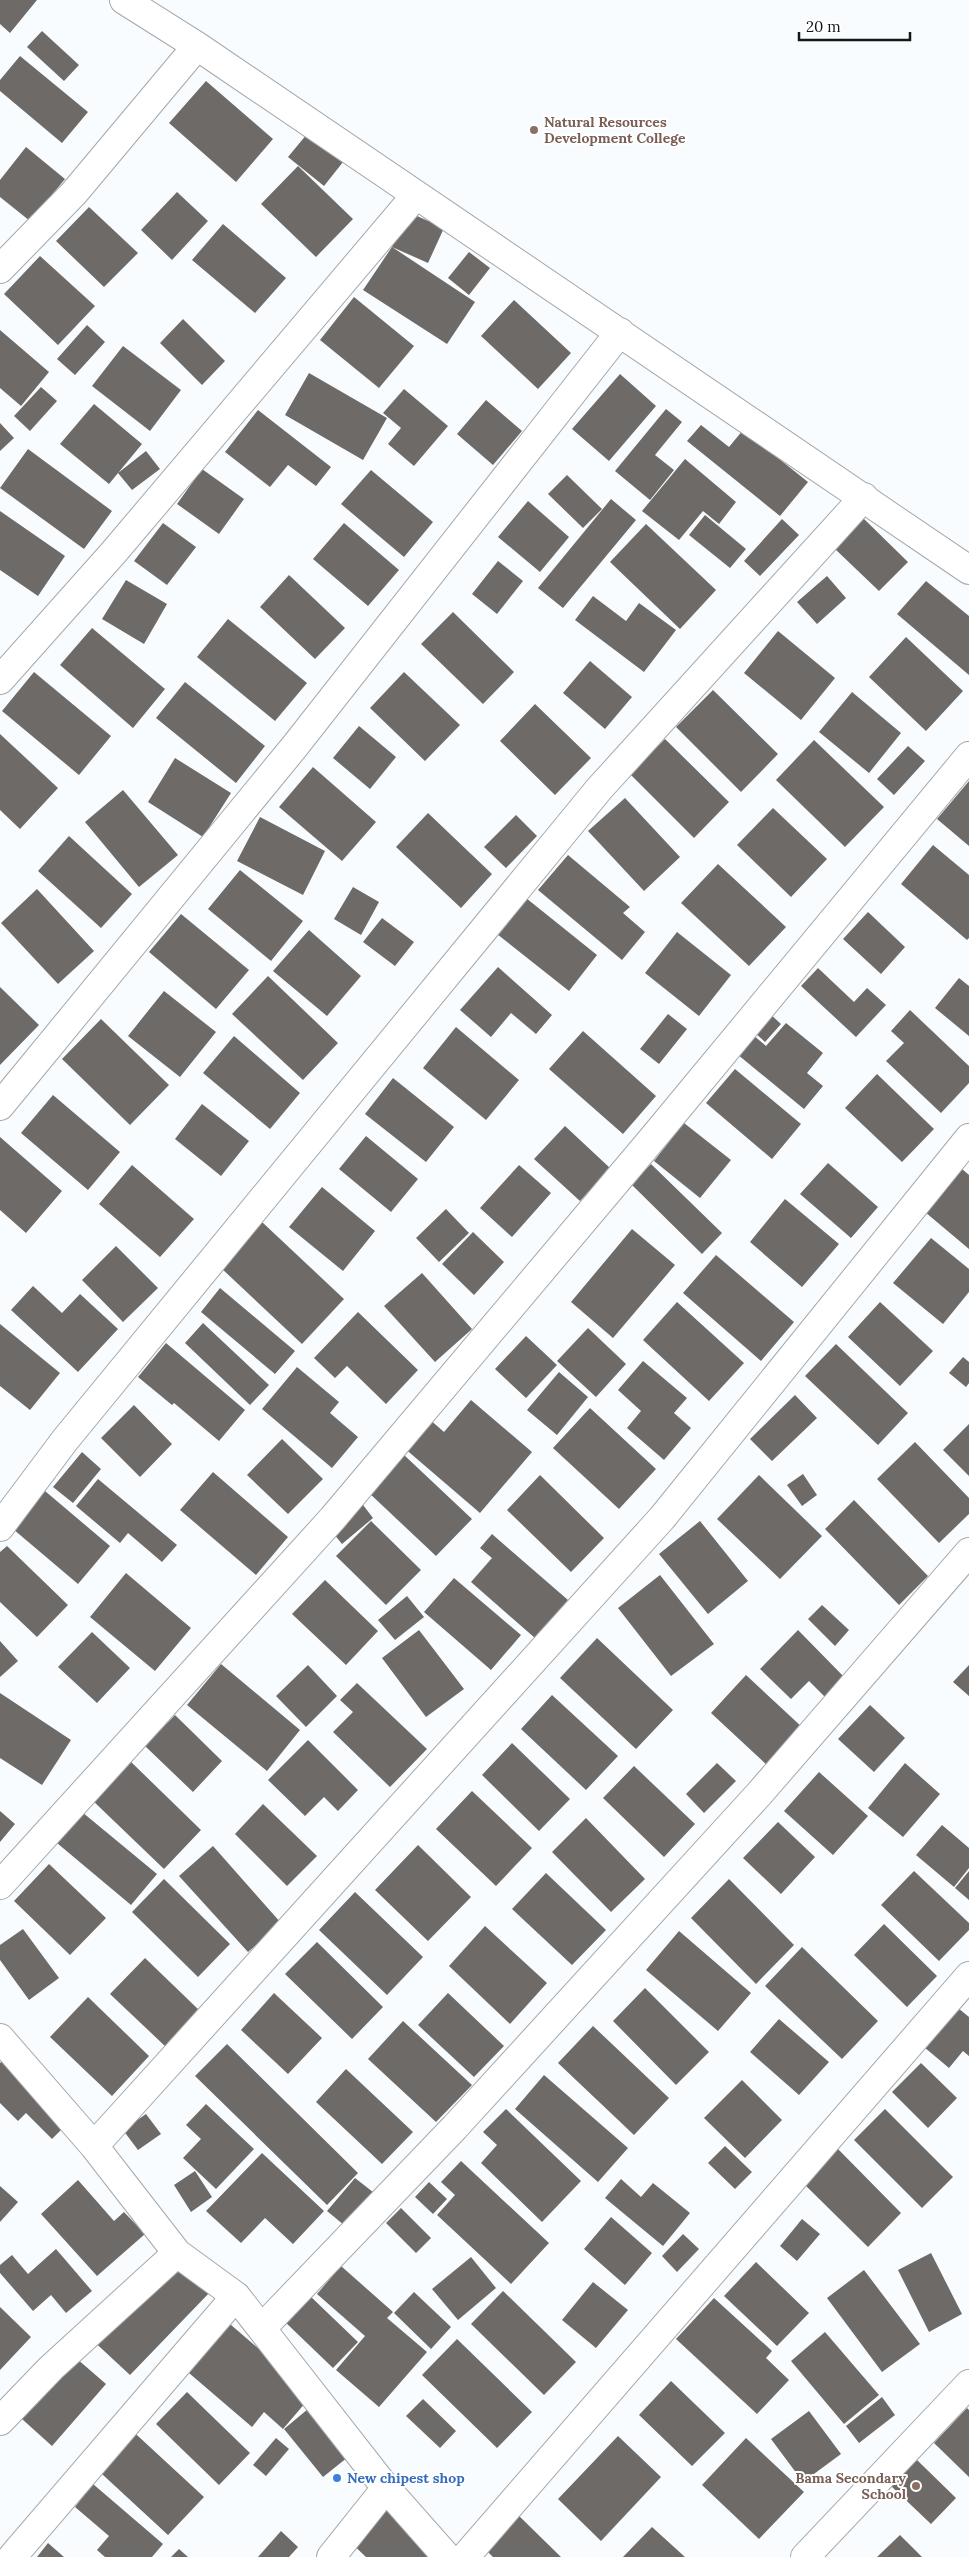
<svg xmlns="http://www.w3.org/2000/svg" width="969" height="2557" font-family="Lora,serif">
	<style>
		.building { fill: #6e6a68 }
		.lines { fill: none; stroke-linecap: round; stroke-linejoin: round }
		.street-casing { stroke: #a5a8ac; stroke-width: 30 }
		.street { stroke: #fff; stroke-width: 28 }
		.education-dot { fill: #8d6e63; stroke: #fff; stroke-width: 2 }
		.shop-dot { fill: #3f7fe0; stroke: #fff; stroke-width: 2 }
		.labels { text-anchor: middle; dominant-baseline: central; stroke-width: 4; stroke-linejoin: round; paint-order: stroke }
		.education-label { font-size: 14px; font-weight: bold; fill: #785e54; stroke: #fff; text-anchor: start }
		.shop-label { font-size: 14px; font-weight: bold; fill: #366cbe; stroke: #fff; text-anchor: start }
	</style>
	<rect width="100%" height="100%" fill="#f8fcfe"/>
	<path class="building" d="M 0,0 L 37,0 L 10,33 L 0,24 Z
		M 42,31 L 79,65 L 64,81 L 27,47 Z
		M 20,56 L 88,112 L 62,143 L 0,91 L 0,80 Z
		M 206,81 L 273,139 L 236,182 L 169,123 Z
		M 307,134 L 343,162 L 324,186 L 288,157 Z
		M 26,147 L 65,179 L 30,221 L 0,197 L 0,180 Z
		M 298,166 L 353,219 L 316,257 L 261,204 Z
		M 177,192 L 208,221 L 172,260 L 141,230 Z
		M 89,207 L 138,253 L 104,287 L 56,241 Z
		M 408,212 L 444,228 L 428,263 L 392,247 Z
		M 223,224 L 286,278 L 255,313 L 192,260 Z
		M 392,247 L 475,302 L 447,344 L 363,290 Z
		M 469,252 L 490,268 L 469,295 L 448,278 Z
		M 40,256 L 95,306 L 58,345 L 4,294 Z
		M 354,297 L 414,346 L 379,388 L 320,340 Z
		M 514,300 L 571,353 L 538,389 L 481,336 Z
		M 183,319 L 225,361 L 202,385 L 160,343 Z
		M 87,325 L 105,342 L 75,375 L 57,359 Z
		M 0,330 L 49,372 L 21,406 L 0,388 Z
		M 123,346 L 181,390 L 150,431 L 92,386 Z
		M 309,373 L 387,418 L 363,460 L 285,415 Z
		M 620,374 L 656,406 L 609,461 L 572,429 Z
		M 41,387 L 57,401 L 30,431 L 14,416 Z
		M 404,389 L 448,426 L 414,466 L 388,444 L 401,428 L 383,413 Z
		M 486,400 L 522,431 L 493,465 L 457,434 Z
		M 94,404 L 142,444 L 109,484 L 60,444 Z
		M 666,409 L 682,422 L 655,455 L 674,470 L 650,500 L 615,471 Z
		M 258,410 L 331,467 L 316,486 L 288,465 L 270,487 L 225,452 Z
		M 0,423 L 14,438 L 0,451 Z
		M 701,425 L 729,447 L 743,430 L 808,482 L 780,516 L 687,441 Z
		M 28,449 L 112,511 L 84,549 L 0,488 Z
		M 146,451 L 160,469 L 132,490 L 118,473 Z
		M 685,459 L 736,502 L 719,524 L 703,511 L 679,540 L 642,511 Z
		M 202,469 L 244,499 L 219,534 L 177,504 Z
		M 371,470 L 433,522 L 404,557 L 341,504 Z
		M 567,475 L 602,509 L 583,528 L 548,494 Z
		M 611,499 L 636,520 L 563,608 L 538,588 Z
		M 528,501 L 569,537 L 540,572 L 498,537 Z
		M 0,511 L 65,556 L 38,596 L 0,570 Z
		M 705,515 L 746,549 L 730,568 L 689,535 Z
		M 863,518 L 908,562 L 879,591 L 834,548 Z
		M 782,519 L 799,535 L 760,576 L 744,561 Z
		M 163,523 L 196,547 L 167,585 L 134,561 Z
		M 344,523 L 399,570 L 368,606 L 313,559 Z
		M 646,524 L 716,590 L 680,629 L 610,562 Z
		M 498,561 L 523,581 L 497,614 L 472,594 Z
		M 289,575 L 345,628 L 315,659 L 260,607 Z
		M 827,576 L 846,598 L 817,624 L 797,602 Z
		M 126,580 L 167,604 L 144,644 L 102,619 Z
		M 926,581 L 969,616 L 969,675 L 897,614 Z
		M 593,596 L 626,621 L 639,603 L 676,630 L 644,672 L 575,620 Z
		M 453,612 L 514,672 L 483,704 L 421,644 Z
		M 228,619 L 307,683 L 275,721 L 197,657 Z
		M 92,628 L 165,689 L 133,728 L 60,665 Z
		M 778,631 L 835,678 L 801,720 L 744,673 Z
		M 906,637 L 963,691 L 926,731 L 869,677 Z
		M 590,661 L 632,697 L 605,729 L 563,693 Z
		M 34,672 L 111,736 L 79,775 L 2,711 Z
		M 404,672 L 460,725 L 425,761 L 370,708 Z
		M 185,682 L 265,746 L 236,783 L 156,718 Z
		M 713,690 L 778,754 L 741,792 L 676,727 Z
		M 852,692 L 901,733 L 869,773 L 819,732 Z
		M 535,704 L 591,758 L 555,795 L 500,741 Z
		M 359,726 L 396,757 L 370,789 L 333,758 Z
		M 0,734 L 58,788 L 20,829 L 0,810 Z
		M 665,739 L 729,802 L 694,838 L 630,774 Z
		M 814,740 L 884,807 L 845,847 L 776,780 Z
		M 908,746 L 925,761 L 894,795 L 877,779 Z
		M 175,758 L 231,793 L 203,837 L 148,802 Z
		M 313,767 L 376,822 L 342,861 L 279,807 Z
		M 969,781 L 969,846 L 937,819 Z
		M 123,790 L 178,855 L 139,887 L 85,822 Z
		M 625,798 L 680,857 L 644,891 L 588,831 Z
		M 773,808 L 827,859 L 791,897 L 737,845 Z
		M 428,813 L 492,874 L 461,908 L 396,847 Z
		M 516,815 L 537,836 L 506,868 L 484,847 Z
		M 260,817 L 325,851 L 303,895 L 237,861 Z
		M 69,836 L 132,894 L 101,928 L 38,871 Z
		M 933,845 L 969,875 L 969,938 L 967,940 L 901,884 Z
		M 568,855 L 630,907 L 623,913 L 645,932 L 622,960 L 538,890 Z
		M 718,864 L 786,927 L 749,966 L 681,903 Z
		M 240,870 L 303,921 L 271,961 L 208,909 Z
		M 353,887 L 379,902 L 361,935 L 334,919 Z
		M 37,889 L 94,951 L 58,984 L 1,923 Z
		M 526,898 L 597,955 L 569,991 L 497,934 Z
		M 868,912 L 905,947 L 881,974 L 843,939 Z
		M 181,914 L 249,970 L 216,1009 L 149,952 Z
		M 382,918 L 414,942 L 395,966 L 363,942 Z
		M 309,930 L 361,976 L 327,1016 L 273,971 Z
		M 677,932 L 731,975 L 699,1016 L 645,973 Z
		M 498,967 L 552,1015 L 536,1034 L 511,1013 L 491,1037 L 460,1010 Z
		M 818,968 L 854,1002 L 867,988 L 886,1005 L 856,1037 L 801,986 Z
		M 268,976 L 338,1043 L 303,1080 L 232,1014 Z
		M 959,978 L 969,986 L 969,1036 L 935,1008 Z
		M 0,987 L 39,1025 L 0,1065 Z
		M 164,991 L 216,1032 L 180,1077 L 128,1036 Z
		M 910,1010 L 969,1066 L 969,1083 L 941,1113 L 886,1061 L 904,1043 L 891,1031 Z
		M 769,1013 L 781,1024 L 765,1042 L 753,1031 Z
		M 668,1014 L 687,1029 L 659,1064 L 640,1049 Z
		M 101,1019 L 169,1085 L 130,1125 L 62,1059 Z
		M 786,1023 L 823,1053 L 807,1073 L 823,1086 L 804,1109 L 737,1054 L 753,1035 L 766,1046 Z
		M 456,1027 L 519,1080 L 486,1120 L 423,1068 Z
		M 583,1031 L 656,1096 L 623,1134 L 549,1069 Z
		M 234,1036 L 300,1093 L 270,1129 L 203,1073 Z
		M 735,1069 L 801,1124 L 772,1159 L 706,1103 Z
		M 877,1074 L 934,1129 L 902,1162 L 845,1108 Z
		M 393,1078 L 454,1127 L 426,1162 L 365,1114 Z
		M 53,1095 L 120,1152 L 88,1190 L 21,1133 Z
		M 202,1104 L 249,1141 L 221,1176 L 175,1139 Z
		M 684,1123 L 731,1160 L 700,1198 L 654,1161 Z
		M 565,1126 L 610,1168 L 580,1201 L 534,1159 Z
		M 366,1136 L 418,1179 L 391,1212 L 339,1169 Z
		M 0,1137 L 62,1191 L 26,1233 L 0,1210 Z
		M 828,1163 L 878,1207 L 851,1238 L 800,1194 Z
		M 651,1164 L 722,1233 L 702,1254 L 631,1184 Z
		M 132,1165 L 194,1219 L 160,1257 L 99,1204 Z
		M 519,1165 L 551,1193 L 512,1237 L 480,1208 Z
		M 962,1169 L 969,1175 L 969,1249 L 925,1212 Z
		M 322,1187 L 375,1231 L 343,1271 L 289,1227 Z
		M 785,1199 L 839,1244 L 802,1287 L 750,1242 Z
		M 446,1209 L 469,1233 L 439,1262 L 416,1238 Z
		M 262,1222 L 344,1299 L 302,1344 L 220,1267 Z
		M 632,1229 L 675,1265 L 613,1338 L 571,1302 Z
		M 473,1232 L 504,1262 L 474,1295 L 442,1264 Z
		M 931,1238 L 969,1269 L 969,1292 L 943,1324 L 893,1283 Z
		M 116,1246 L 158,1288 L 123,1322 L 82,1280 Z
		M 716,1255 L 794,1322 L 761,1361 L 683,1293 Z
		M 422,1273 L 472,1329 L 435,1362 L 384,1306 Z
		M 33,1286 L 62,1313 L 80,1294 L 118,1329 L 78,1372 L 11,1310 Z
		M 220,1288 L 295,1351 L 275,1374 L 201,1312 Z
		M 677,1302 L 744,1363 L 709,1401 L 643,1340 Z
		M 880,1302 L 933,1351 L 900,1386 L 848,1337 Z
		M 358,1312 L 418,1370 L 386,1404 L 347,1366 L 335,1378 L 314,1358 Z
		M 203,1323 L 269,1385 L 250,1405 L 185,1343 Z
		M 0,1324 L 60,1373 L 30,1410 L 0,1386 Z
		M 588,1328 L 626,1364 L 596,1397 L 557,1361 Z
		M 526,1336 L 557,1365 L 526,1398 L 495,1369 Z
		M 166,1343 L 245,1410 L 219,1441 L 174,1403 L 172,1405 L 138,1377 Z
		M 836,1344 L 908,1413 L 878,1445 L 805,1376 Z
		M 963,1357 L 969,1362 L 969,1383 L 966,1387 L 949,1373 Z
		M 643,1361 L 687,1398 L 674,1413 L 691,1428 L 664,1460 L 627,1428 L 641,1411 L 618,1390 Z
		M 297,1367 L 339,1402 L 330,1413 L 358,1437 L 332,1468 L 262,1409 Z
		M 559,1372 L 588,1397 L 557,1435 L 527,1410 Z
		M 795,1395 L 817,1418 L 772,1461 L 750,1439 Z
		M 471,1400 L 532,1452 L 480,1513 L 403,1447 L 428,1418 L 444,1432 Z
		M 134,1405 L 172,1444 L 140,1477 L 101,1438 Z
		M 590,1408 L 656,1469 L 619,1509 L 553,1448 Z
		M 969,1424 L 969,1476 L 943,1450 Z
		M 282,1439 L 323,1479 L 288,1514 L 247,1475 Z
		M 915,1442 L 969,1498 L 969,1514 L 939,1543 L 877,1479 Z
		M 82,1452 L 101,1469 L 73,1503 L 53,1487 Z
		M 403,1454 L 472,1519 L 436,1556 L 367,1491 Z
		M 213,1472 L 288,1537 L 256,1575 L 180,1510 Z
		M 803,1474 L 817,1495 L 802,1506 L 787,1485 Z
		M 540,1475 L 604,1538 L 571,1572 L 507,1510 Z
		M 759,1475 L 822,1536 L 780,1579 L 717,1519 Z
		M 98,1479 L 177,1545 L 162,1562 L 128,1533 L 120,1543 L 76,1506 Z
		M 45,1491 L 110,1546 L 78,1584 L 13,1529 Z
		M 854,1500 L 928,1576 L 899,1605 L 825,1529 Z
		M 360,1501 L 373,1518 L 342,1544 L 329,1528 Z
		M 371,1521 L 421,1570 L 386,1605 L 336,1556 Z
		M 700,1521 L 748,1581 L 708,1614 L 659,1554 Z
		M 492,1534 L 568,1600 L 535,1638 L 471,1582 L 492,1558 L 480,1548 Z
		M 7,1546 L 68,1605 L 37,1637 L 0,1602 L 0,1552 Z
		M 126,1573 L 191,1628 L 155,1671 L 90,1617 Z
		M 660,1575 L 714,1644 L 671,1676 L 618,1608 Z
		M 454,1578 L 521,1635 L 491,1670 L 424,1612 Z
		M 325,1580 L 378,1631 L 346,1665 L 292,1614 Z
		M 407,1596 L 424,1617 L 395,1640 L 378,1620 Z
		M 822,1605 L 849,1630 L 835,1646 L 808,1619 Z
		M 419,1630 L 464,1689 L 426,1717 L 382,1658 Z
		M 798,1630 L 846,1679 L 827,1699 L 809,1681 L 791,1699 L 760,1669 Z
		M 92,1632 L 130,1668 L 97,1703 L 58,1667 Z
		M 597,1638 L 673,1710 L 636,1749 L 560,1678 Z
		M 0,1641 L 18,1661 L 0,1677 Z
		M 221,1664 L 300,1730 L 267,1771 L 187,1705 Z
		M 308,1665 L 337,1696 L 306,1727 L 276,1696 Z
		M 969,1665 L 969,1696 L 953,1682 Z
		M 746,1675 L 803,1728 L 768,1766 L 711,1713 Z
		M 357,1683 L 427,1749 L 390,1787 L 333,1732 L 353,1712 L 340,1700 Z
		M 0,1693 L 71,1740 L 42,1785 L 0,1758 Z
		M 552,1695 L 618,1756 L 586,1790 L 521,1729 Z
		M 870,1705 L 905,1738 L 874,1772 L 838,1739 Z
		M 175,1715 L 222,1761 L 193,1792 L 145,1746 Z
		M 308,1740 L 358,1790 L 338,1811 L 324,1797 L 305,1816 L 268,1780 Z
		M 512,1743 L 570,1799 L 539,1831 L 482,1775 Z
		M 128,1759 L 201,1830 L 164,1869 L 90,1798 Z
		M 717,1763 L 736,1781 L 704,1813 L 686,1794 Z
		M 905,1763 L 940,1794 L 903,1837 L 868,1808 Z
		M 634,1766 L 695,1824 L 664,1857 L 603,1798 Z
		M 819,1772 L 868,1816 L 833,1855 L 784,1811 Z
		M 472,1791 L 532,1848 L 496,1886 L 436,1829 Z
		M 263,1804 L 317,1856 L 287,1886 L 235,1834 Z
		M 0,1811 L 15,1824 L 0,1842 Z
		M 82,1812 L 157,1874 L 131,1905 L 57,1843 Z
		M 586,1818 L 645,1879 L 611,1912 L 552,1852 Z
		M 778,1822 L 815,1857 L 781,1894 L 743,1858 Z
		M 942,1825 L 969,1848 L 969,1868 L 954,1887 L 916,1855 Z
		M 418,1845 L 471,1897 L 428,1941 L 375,1890 Z
		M 213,1846 L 281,1923 L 248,1952 L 179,1876 Z
		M 49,1864 L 106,1918 L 70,1955 L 14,1901 Z
		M 914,1871 L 969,1923 L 969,1930 L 939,1961 L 881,1905 Z
		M 969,1871 L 969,1900 L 955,1888 Z
		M 546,1873 L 606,1930 L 572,1965 L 512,1909 Z
		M 164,1879 L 230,1944 L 198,1977 L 132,1912 Z
		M 729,1879 L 794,1945 L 756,1984 L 691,1918 Z
		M 355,1892 L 423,1957 L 387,1995 L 319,1930 Z
		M 884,1924 L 937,1976 L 907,2007 L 854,1955 Z
		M 485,1926 L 547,1983 L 510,2024 L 449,1966 Z
		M 23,1929 L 59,1978 L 29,2000 L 0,1960 L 0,1945 Z
		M 679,1931 L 751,1993 L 718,2031 L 646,1970 Z
		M 317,1942 L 383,2007 L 352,2039 L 285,1974 Z
		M 802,1947 L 878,2021 L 842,2059 L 765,1986 Z
		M 145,1958 L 200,2011 L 166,2047 L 110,1994 Z
		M 645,1988 L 709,2052 L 676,2085 L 613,2021 Z
		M 274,1993 L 322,2038 L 288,2074 L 241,2030 Z
		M 448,1993 L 504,2046 L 474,2077 L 418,2025 Z
		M 88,1997 L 149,2056 L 112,2096 L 50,2037 Z
		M 958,2008 L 969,2017 L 969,2056 L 963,2051 L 949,2068 L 924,2047 Z
		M 779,2019 L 829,2062 L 799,2095 L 750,2052 Z
		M 403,2021 L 472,2085 L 436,2122 L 368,2059 Z
		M 593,2026 L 669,2098 L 634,2135 L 558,2063 Z
		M 227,2044 L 358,2173 L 327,2205 L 195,2076 Z
		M 6,2057 L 70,2121 L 52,2139 L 26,2113 L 18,2121 L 0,2103 L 0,2063 Z
		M 921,2063 L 957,2098 L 928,2128 L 892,2092 Z
		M 346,2069 L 413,2132 L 382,2164 L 316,2102 Z
		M 544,2075 L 628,2148 L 598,2182 L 515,2109 Z
		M 742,2080 L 782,2120 L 745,2158 L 704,2118 Z
		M 206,2104 L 254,2149 L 216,2189 L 183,2158 L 201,2139 L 186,2125 Z
		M 506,2109 L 581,2181 L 542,2222 L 481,2163 L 497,2145 L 483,2132 Z
		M 885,2109 L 953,2177 L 922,2208 L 854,2140 Z
		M 146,2114 L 161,2134 L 138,2150 L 123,2130 Z
		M 725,2146 L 752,2172 L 735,2189 L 708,2163 Z
		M 837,2148 L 901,2213 L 868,2247 L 803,2183 Z
		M 262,2153 L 324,2211 L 293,2244 L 265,2218 L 241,2243 L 206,2211 Z
		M 461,2161 L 549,2243 L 511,2284 L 437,2215 L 455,2195 L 441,2182 Z
		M 195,2171 L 212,2197 L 191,2212 L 174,2185 Z
		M 355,2178 L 378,2196 L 350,2230 L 327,2211 Z
		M 621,2179 L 641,2197 L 653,2183 L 690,2213 L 663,2246 L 605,2198 Z
		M 78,2180 L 114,2221 L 124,2212 L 145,2234 L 97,2276 L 41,2214 Z
		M 429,2182 L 447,2199 L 433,2214 L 415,2197 Z
		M 0,2186 L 18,2202 L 0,2222 Z
		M 401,2208 L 431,2238 L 416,2253 L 386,2223 Z
		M 611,2217 L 652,2253 L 625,2285 L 584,2249 Z
		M 802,2219 L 820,2234 L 797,2261 L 780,2246 Z
		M 683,2234 L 699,2249 L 677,2272 L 662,2256 Z
		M 56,2249 L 92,2291 L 66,2313 L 51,2295 L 33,2311 L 0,2273 L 0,2265 L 12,2255 L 28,2274 Z
		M 170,2250 L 212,2290 L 130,2375 L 88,2336 Z
		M 931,2253 L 962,2314 L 929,2332 L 898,2270 Z
		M 471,2257 L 496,2288 L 458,2320 L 432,2289 Z
		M 756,2262 L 809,2313 L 777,2346 L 724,2296 Z
		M 341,2266 L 393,2312 L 387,2318 L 427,2352 L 379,2407 L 336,2370 L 365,2336 L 317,2294 Z
		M 864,2270 L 920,2344 L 882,2372 L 827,2298 Z
		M 593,2282 L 628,2310 L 596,2348 L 562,2320 Z
		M 503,2291 L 576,2362 L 544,2395 L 471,2324 Z
		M 414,2292 L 451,2327 L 431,2349 L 394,2313 Z
		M 308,2294 L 358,2342 L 333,2368 L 283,2320 Z
		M 714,2298 L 772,2351 L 766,2358 L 789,2380 L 757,2414 L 676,2339 Z
		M 0,2307 L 31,2337 L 0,2370 Z
		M 223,2318 L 312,2395 L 283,2429 L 264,2412 L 252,2427 L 182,2367 Z
		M 825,2332 L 879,2395 L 844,2424 L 791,2361 Z
		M 457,2339 L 532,2412 L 497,2448 L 422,2375 Z
		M 76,2358 L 106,2384 L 52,2446 L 22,2419 Z
		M 671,2381 L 725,2433 L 692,2466 L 639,2415 Z
		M 187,2392 L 250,2453 L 219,2485 L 156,2424 Z
		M 882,2397 L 895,2415 L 859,2443 L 846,2426 Z
		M 423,2399 L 456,2431 L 440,2448 L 406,2416 Z
		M 967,2408 L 969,2410 L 969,2477 L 934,2443 Z
		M 308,2409 L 348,2457 L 323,2477 L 284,2429 Z
		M 809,2411 L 841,2454 L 803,2482 L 771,2439 Z
		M 125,2424 L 204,2497 L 168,2535 L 89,2462 Z
		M 618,2436 L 661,2477 L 601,2541 L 558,2499 Z
		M 276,2438 L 289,2449 L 266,2476 L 253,2465 Z
		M 746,2438 L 804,2492 L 759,2539 L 702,2485 Z
		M 917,2460 L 956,2498 L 931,2524 L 891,2486 Z
		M 93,2484 L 163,2544 L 152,2557 L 105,2557 L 97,2550 L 109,2536 L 75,2507 Z
		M 380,2502 L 437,2557 L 366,2557 L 346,2538 Z
		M 514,2511 L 561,2557 L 493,2557 L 481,2545 Z
		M 652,2527 L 685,2557 L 623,2557 Z
		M 281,2531 L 298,2547 L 289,2557 L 258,2557 Z
		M 900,2535 L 922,2557 L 877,2557 Z
		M 48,2543 L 64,2557 L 37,2557 Z
		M 179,2549 L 188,2557 L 171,2557 Z"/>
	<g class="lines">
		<defs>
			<path id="street" d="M 124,0 L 197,46 L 969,570
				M 0,269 L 74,193 L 197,46
				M 0,680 L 114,552 L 416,195
				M 0,1106 L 295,746 L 620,332
				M 0,1527 L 65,1440 L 599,789 L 864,497
				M 0,1885 L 333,1518 L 653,1138 L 969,756
				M 0,2038 L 94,2146 L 177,2253 L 236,2296 L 386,2488 L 447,2557
				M 94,2146 L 662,1518 L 969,1138
				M 262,2328 L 455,2127 L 759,1794 L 969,1552
				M 0,2421 L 51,2368 L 177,2253
				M 12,2557 L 236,2296
				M 331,2557 L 386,2488
				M 465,2557 L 969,1976
				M 805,2557 L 969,2384"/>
		</defs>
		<use href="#street" class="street-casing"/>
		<use href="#street" class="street"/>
	</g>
	<g class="education-dot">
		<circle cx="534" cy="130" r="5"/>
		<circle cx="916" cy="2486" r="5"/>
	</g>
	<circle class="shop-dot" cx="337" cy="2478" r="5"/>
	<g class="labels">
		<g class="education-label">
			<text x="544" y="122">Natural Resources<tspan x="544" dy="16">Development College</tspan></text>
			<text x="906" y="2478" text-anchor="end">Bama Secondary<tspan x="906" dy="16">School</tspan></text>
		</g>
		<g class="shop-label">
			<text x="347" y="2478">New chipest shop</text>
		</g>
	</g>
	<path d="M799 32v8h111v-8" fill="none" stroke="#141617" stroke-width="2.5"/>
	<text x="806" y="32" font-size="15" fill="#141617" stroke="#ffffff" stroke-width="4" paint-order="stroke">20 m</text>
</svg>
